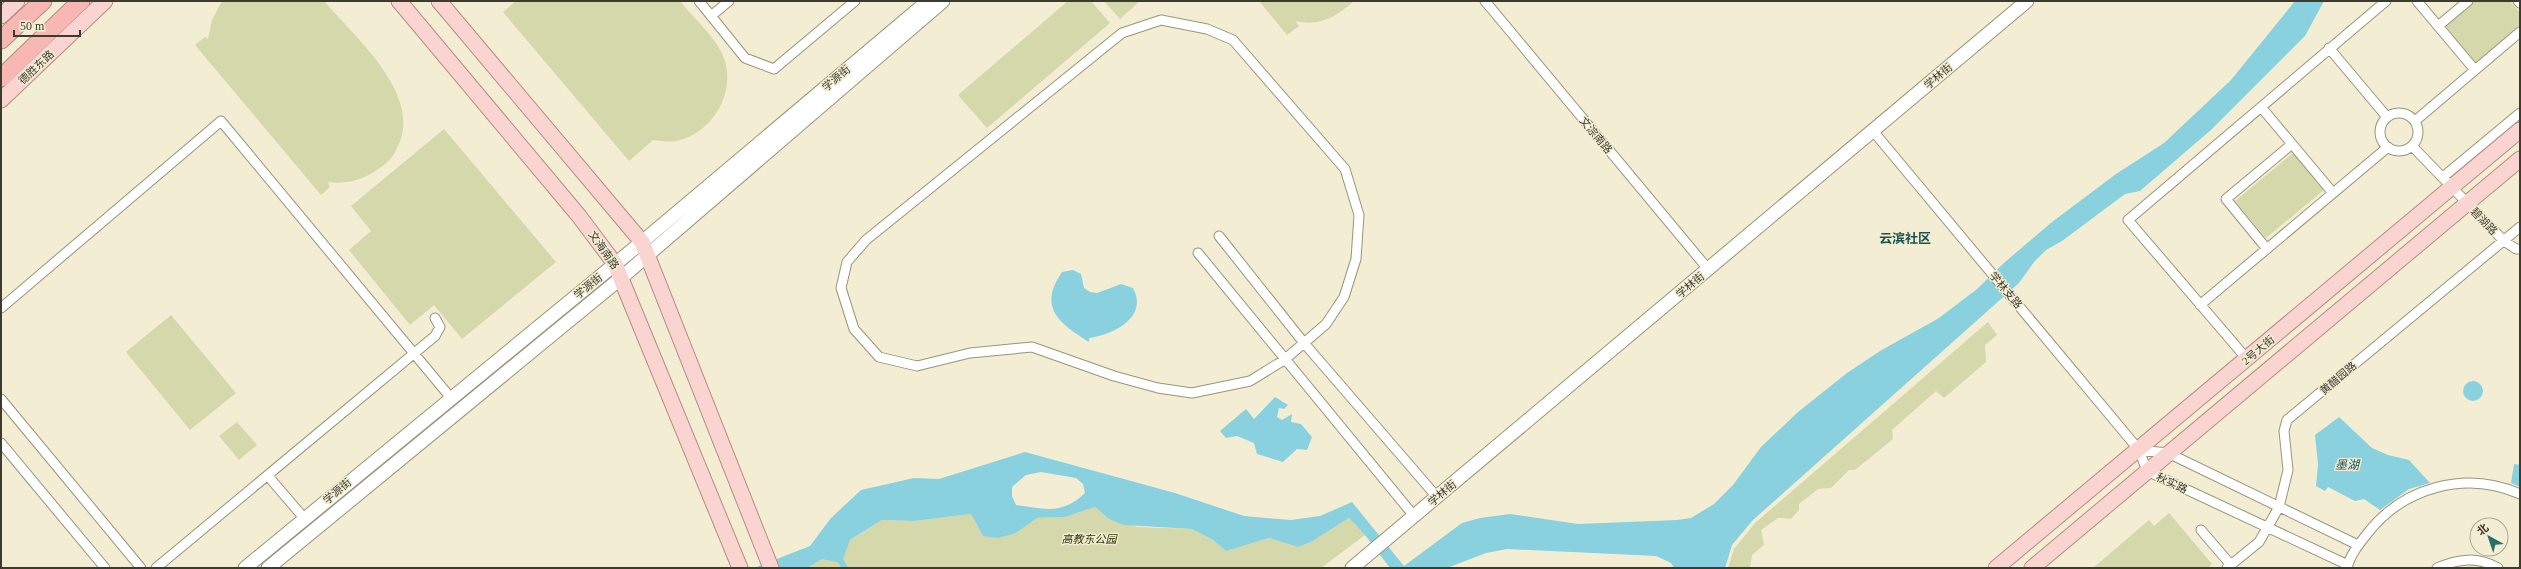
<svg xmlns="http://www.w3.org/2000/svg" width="2521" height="569" font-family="'Times New Roman','Noto Sans SC',serif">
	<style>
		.green { fill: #d4d8aa }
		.water { fill: #89d1df; fill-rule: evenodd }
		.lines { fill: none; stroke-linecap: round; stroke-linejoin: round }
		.street-casing { stroke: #99947b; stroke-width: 11 }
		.secondary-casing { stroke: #99947b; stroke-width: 15 }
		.primary-casing { stroke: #b68c84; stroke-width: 17 }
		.highway-casing { stroke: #b68c84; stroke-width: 19 }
		.street { stroke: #fff; stroke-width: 9 }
		.secondary { stroke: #fff; stroke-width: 13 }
		.primary { stroke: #fad4d1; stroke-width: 15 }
		.highway { stroke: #f7b7b2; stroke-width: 17 }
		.labels { text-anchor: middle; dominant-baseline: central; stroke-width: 3; stroke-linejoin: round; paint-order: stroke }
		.street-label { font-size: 11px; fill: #3d3b30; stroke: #f3eed3 }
		.park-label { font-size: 11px; font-style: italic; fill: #313307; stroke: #f3eed3 }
		.water-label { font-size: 12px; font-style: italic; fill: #104f5a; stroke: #f3eed3 }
		.quarter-label { font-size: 13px; font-weight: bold; fill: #1b544e; stroke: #f3eed3 }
	</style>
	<rect width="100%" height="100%" fill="#f3eed3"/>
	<path class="green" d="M 222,1 L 324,1 C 355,37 423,95 398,146 C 395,152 392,159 386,163 C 369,178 350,185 328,182 L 330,187 L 321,195 L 195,45 L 205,37 L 208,39 L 212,20 Z
		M 516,1 L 680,1 C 695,20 721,41 726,65 C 733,97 711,132 680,140 C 671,143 662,141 653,140 L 629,161 L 503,12 Z
		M 1068,1 L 1091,1 L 1110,23 L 987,128 L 958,95 Z
		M 1104,1 L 1140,1 L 1120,19 Z
		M 1259,1 L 1354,1 C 1337,16 1320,27 1296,21 L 1299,26 L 1287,35 Z
		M 2473,1 L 2510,1 L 2520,13 L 2520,29 L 2477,65 L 2444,24 Z
		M 444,129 L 556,262 L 462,339 L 434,305 L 410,325 L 349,250 L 371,231 L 351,206 Z
		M 2293,153 L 2324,190 L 2266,238 L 2235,201 Z
		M 171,315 L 236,393 L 190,430 L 126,352 Z
		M 1988,322 L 1997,335 L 1985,345 L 1986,362 L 1944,398 L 1936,391 L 1892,430 L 1893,439 L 1855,470 L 1849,470 L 1831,488 L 1818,489 L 1799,504 L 1799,510 L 1791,519 L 1778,518 L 1761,530 L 1764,545 L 1752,555 L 1750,568 L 1728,568 L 1734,549 L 1755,523 Z
		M 237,422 L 257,445 L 239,460 L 219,436 Z
		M 1095,507 L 1109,519 L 1138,527 L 1192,529 L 1213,540 L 1226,551 L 1269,538 L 1298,547 L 1311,542 L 1349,518 L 1365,535 L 1321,568 L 807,568 L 882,520 L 914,521 L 971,514 L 983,536 L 1016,533 L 1037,518 L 1065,517 Z
		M 2169,513 L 2212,564 L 2208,568 L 2093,568 L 2149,520 L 2154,526 Z"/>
	<path class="water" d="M 2295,1 L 2324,1 L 2305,36 L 2212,129 L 2140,191 L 2125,194 L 2062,241 L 2046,250 L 2034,262 L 2019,283 L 1753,520 L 1732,545 L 1725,568 L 1674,568 L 1671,563 L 1656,556 L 1507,549 L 1486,553 L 1447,568 L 1390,568 L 1365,535 L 1349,518 L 1311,542 L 1298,547 L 1269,538 L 1226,551 L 1213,540 L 1192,529 L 1124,525 L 1109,519 L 1095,507 L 1065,517 L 1037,518 L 1016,533 L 998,538 L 983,536 L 971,514 L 914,521 L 882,520 L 850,540 L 843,559 L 848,568 L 842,568 L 837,562 L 822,559 L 807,568 L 754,568 L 810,546 L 831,518 L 861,490 L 914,478 L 939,479 L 1025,452 L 1175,493 L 1244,516 L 1291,520 L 1320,516 L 1352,502 L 1404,566 L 1462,523 L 1480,518 L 1510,514 L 1578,524 L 1677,520 L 1691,518 L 1714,504 L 1733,485 L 1761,447 L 1798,412 L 1847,373 L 1880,351 L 1939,318 L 1977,289 L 2005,262 L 2052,222 L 2116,174 L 2164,143 L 2231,80 ZM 1041,472 L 1076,478 L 1083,484 L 1085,493 C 1062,515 1045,509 1016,505 L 1012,496 L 1012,487 L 1026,475 Z
		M 1073,270 L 1081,274 L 1084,288 L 1090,292 L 1097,293 L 1121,284 L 1133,288 C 1149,317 1113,335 1089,338 L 1089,342 C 1058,323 1038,307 1062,272 Z
		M2463 391a10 10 0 1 1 20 0a10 10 0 1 1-20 0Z
		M 1275,397 L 1288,405 L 1284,409 L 1279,408 L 1277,417 L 1282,420 L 1292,414 L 1291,422 L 1301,424 L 1312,437 L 1307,450 L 1297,449 L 1283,462 L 1257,454 L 1254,443 L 1237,436 L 1226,438 L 1220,431 L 1246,409 L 1254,419 Z
		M 2339,417 L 2372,448 L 2388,455 L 2409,460 L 2430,483 L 2409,489 L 2380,510 L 2364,499 L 2355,501 L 2328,487 L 2325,491 L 2316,486 L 2318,464 L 2315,435 Z
		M 2514,464 L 2520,465 L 2520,487 L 2511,483 Z"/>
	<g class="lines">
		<defs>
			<path id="street" d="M 699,1 L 745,58 L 774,69 L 855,1
				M 1485,1 L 1708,269
				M 2417,1 L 2475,70
				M 2518,1 L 2520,3
				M 711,16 L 729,1
				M 1161,20 L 1207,29 L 1233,40 L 1345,169 L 1359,215 L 1356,259 L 1344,297 L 1326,324 L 1304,343 L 1284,360 L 1250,381 L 1192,393 L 1158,388 L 1114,376 L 1032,347 L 970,353 L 917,366 L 879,357 L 854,329 L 841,288 L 847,262 L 866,240 L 1122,33 Z
				M 2438,26 L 2468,1
				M 2329,48 L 2387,117
				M 2261,107 L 2333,193
				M2380 132a19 19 0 1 1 38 0a19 19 0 1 1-38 0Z
				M 2415,121 L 2520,32
				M 1873,131 L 2139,450 L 2147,471 L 2348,565
				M 2412,146 L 2504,241 L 2516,249 L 2520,249
				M 2443,177 L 2520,113
				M 1219,236 L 1304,343 L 1437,497
				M 2267,249 L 2226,199 L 2292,144
				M 1198,253 L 1414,516
				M 2200,305 L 2388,147
				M 1,308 L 221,121 L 451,398
				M 2247,359 L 2128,220 L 2386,1
				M 1,399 L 141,568
				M 1,443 L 105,568
				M 2139,450 L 2168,453 L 2358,545
				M 268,476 L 304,518
				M 2201,530 L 2231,565
				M 156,568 L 435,336 L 440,327 L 435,318
				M 2227,568 L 2259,542 L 2279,507 L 2288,470 L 2284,431 L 2287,420 L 2520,227
				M 2347,568 C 2350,555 2359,544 2367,534 C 2403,487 2466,470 2520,494
				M 2437,568 C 2458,559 2477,556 2498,568"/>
			<path id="secondary" d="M 245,568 L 642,242 L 928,1
				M 268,568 L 621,278 L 943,1
				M 1352,568 L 2027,1"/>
			<path id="primary" d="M 399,1 L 579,216 L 615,264 L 740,568
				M 439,1 L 642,242 L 771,568
				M 1,16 L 17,1
				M 1,100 L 105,1
				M 1996,568 L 2520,130
				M 2032,568 L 2520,159"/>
			<path id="highway" d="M 1,40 L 43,1
				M 1,78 L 81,1"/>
		</defs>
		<use href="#street" class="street-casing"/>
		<use href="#secondary" class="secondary-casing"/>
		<use href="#primary" class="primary-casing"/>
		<use href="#highway" class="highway-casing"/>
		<use href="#street" class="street"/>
		<use href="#secondary" class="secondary"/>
		<use href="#primary" class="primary"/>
		<use href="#highway" class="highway"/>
	</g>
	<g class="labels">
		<g class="street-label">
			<text transform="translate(36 67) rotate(-43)">德胜东路</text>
			<text transform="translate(1938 76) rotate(-40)">学林街</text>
			<text transform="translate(836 78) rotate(-40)">学源街</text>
			<text transform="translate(1596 135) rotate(50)">文淙南路</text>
			<text transform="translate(2484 221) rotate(46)">碧湖路</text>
			<text transform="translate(604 250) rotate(55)">文海南路</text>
			<text transform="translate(1690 285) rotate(-40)">学林街</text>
			<text transform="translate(588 286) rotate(-39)">学源街</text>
			<text transform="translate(2006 290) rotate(50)">学林支路</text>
			<text transform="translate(2258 350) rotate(-40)">2号大街</text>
			<text transform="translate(2338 378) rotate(-40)">黄醋园路</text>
			<text transform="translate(2172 483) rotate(25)">秋实路</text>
			<text transform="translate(337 491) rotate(-40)">学源街</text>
			<text transform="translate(1442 493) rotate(-40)">学林街</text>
		</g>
		<g class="park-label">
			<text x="1089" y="539">高教东公园</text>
		</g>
		<g class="water-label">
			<text x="2347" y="465">墨湖</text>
		</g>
		<g class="quarter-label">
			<text x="1905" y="238">云滨社区</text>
		</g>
	</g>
	<rect width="2521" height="569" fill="none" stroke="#3d3b30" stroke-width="4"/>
	<g transform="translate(2489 537) rotate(320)"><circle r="19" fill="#f3eed3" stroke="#aaa692"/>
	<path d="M0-3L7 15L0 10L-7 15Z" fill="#276f67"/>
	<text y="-6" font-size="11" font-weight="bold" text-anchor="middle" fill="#3d3b30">北</text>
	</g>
	<path d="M14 30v6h66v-6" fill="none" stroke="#3d3b30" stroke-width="2"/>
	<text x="20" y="30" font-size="12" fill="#3d3b30" stroke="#f3eed3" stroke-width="3" paint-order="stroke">50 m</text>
</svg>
